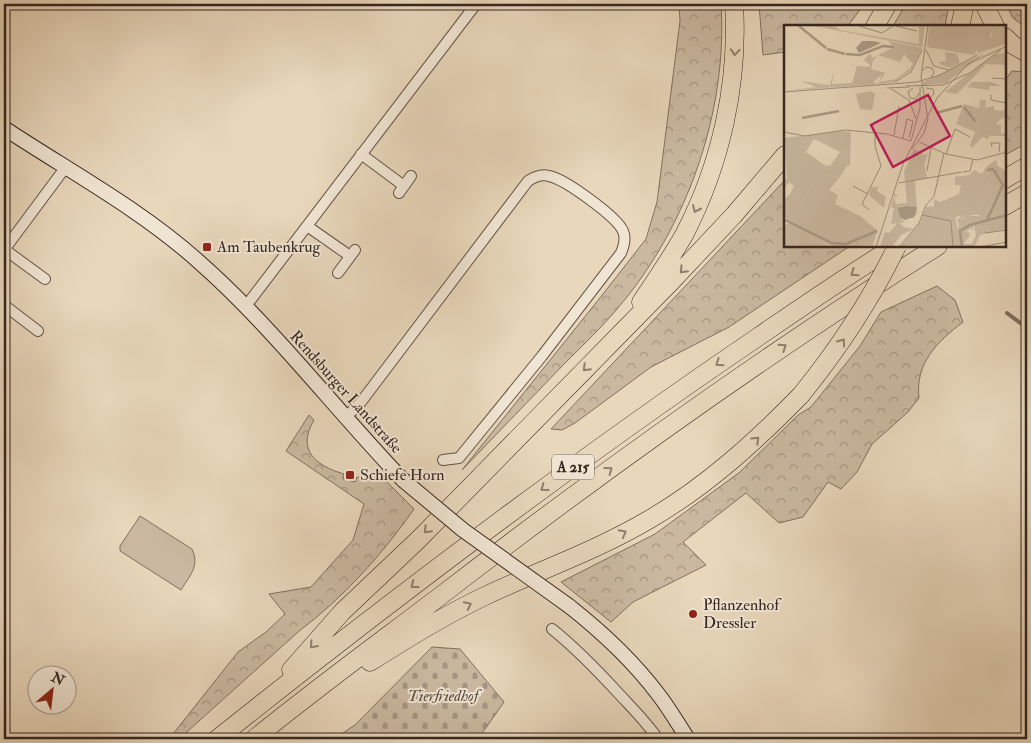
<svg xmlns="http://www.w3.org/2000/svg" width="1031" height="743" font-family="'IM FELL Double Pica',serif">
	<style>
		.forest { fill: url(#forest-crowns); stroke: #807060 }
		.cemetery { fill: url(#cemetery-stones); stroke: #807060 }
		.pitch { fill: #cab9a1; stroke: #807060 }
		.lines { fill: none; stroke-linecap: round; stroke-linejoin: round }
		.stream { stroke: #7c6c5d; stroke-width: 4 }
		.street-casing { stroke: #625247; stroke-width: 12 }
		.secondary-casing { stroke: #352620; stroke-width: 16 }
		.highway-casing { stroke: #352620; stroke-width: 19 }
		.street { stroke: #f0e5d3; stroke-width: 10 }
		.secondary { stroke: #f0e5d3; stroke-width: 14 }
		.highway { stroke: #e8d7bb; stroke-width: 18 }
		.secondary-bridge-casing { stroke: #352620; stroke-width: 16; stroke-linecap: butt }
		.highway-bridge-casing { stroke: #352620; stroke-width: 19; stroke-linecap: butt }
		.secondary-bridge { stroke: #f0e5d3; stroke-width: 14 }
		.highway-bridge { stroke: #e8d7bb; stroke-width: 18 }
		.oneway { stroke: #8e7e6e }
		.poi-dot { fill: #8f2418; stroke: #f0e5d3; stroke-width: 2 }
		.labels { text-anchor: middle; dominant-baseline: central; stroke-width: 4; stroke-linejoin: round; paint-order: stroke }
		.shield { fill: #f0e5d3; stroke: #6d5f56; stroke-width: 1 }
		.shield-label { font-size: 15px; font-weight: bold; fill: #352620 }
		.poi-label { font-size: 16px; fill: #352620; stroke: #f0e5d3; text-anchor: start }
		.street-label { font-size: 16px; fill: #352620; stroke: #f0e5d3 }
		.park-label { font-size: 16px; font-style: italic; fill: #5a4b40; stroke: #f0e5d3 }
		.inset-river { fill: none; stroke: #ab9b86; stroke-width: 2.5 }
		.inset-road { fill: none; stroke: #a0907d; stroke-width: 1 }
		.view { fill: #c2185b; fill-opacity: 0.15; stroke: #c2185b; stroke-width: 2.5 }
		.inset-edge { fill: none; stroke: #352620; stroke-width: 2.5 }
	</style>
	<defs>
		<pattern id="forest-crowns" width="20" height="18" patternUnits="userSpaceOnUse" patternTransform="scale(1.25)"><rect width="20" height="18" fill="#cab9a1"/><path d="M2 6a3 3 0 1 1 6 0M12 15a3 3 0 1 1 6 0" fill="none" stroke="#a59683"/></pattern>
		<pattern id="cemetery-stones" width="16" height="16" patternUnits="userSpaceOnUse" patternTransform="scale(1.25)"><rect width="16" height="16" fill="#cab9a1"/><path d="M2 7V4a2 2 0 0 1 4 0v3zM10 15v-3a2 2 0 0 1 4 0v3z" fill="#a59683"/></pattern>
	</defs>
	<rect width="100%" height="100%" fill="#e8d7bb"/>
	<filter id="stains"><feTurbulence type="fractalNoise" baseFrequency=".004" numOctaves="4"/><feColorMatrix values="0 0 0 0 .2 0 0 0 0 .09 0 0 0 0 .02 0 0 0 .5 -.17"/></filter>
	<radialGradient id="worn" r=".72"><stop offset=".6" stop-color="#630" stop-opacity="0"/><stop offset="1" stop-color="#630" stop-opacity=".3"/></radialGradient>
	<path class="forest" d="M 679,4 L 721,4 C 728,111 687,228 617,309 C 602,327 584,344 567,361 C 532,397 497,434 462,470 L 603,294 L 646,239 L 657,202 L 680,21 Z
		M 759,4 L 864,4 L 848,26 L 785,26 L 785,52 L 763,55 Z
		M 906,4 L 949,4 L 945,26 L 893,26 Z
		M 1006,4 L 1027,4 L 1027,28 L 1013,18 Z
		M 1012,71 L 1027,72 L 1027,143 L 1005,155 L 1005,80 Z
		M 785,180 L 785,246 L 850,246 L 729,327 L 651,367 L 575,423 L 562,430 L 551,429 Z
		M 937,286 L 955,300 L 963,322 C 937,342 915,363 919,398 L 908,412 L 872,444 L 857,472 L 841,489 L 828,482 L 803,517 L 779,523 L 746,493 L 683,542 L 706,565 L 633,602 L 611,622 L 561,582 L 655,534 L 740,472 L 798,415 L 811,407 L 860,346 L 881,312 Z
		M 309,415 L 314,420 C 296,450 316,466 344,474 L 343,479 L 355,482 L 357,477 L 386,481 L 414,509 C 382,555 343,598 298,632 L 179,739 L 173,734 L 238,652 L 266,632 L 285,614 L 269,594 L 311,587 L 353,540 L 364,504 L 286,451 Z"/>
	<path class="cemetery" d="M 432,647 L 460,649 L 504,702 L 478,739 L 334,739 L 355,725 Z"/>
	<path class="pitch" d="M 140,516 L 192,549 C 200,566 190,575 181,590 L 120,551 L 120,546 Z"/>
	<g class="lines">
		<path class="stream" d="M 1007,313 L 1027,328"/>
		<defs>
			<path id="street" d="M 361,154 L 404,186
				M 399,193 L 411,176
				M 307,226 L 350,256
				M 4,247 L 7,246 L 65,168
				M 4,249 L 45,279
				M 338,273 L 355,250
				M 4,305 L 38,331
				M 246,306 L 476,4
				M 346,417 L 361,402 L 528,181 C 534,177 542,174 549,176 C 565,179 617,217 623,231 C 626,238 624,246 621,253 L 542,356 L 459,458 L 443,460
				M 552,629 C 577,649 598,671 620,695 C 633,709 647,723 658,739"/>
			<path id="secondary" d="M 4,128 C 69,171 140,209 198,261 C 273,327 334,408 403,480
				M 569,606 C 602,632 633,661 658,694 C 669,708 678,724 688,739"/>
			<path id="highway" d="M 984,4 L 995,26
				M 875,26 L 888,4
				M 960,26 L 965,4
				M 1005,37 L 1013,45 L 1027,53
				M 1005,179 L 1027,166
				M 1005,206 L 1027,193
				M 641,302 C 656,280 671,258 684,235 C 721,164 739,83 734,4
				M 370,662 C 408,638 445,615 485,596 C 540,570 598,550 650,519 C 707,486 756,441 801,395
				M 291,670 L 342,612 L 418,540 L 670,283 L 734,215 L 785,155
				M 217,739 C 393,599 572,463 758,337 C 803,306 849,275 895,246
				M 254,739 C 314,690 377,644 439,597 C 600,473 766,354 938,246"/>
		</defs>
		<use href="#street" class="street-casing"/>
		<use href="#secondary" class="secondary-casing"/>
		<use href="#highway" class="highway-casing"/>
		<use href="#street" class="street"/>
		<use href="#secondary" class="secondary"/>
		<use href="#highway" class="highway"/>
		<defs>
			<path id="secondary-bridge" d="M 403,480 L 463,530 L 569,606"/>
			<path id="highway-bridge" d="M 801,395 C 839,348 871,300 897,246"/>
		</defs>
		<use href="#secondary-bridge" class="secondary-bridge-casing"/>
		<use href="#highway-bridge" class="highway-bridge-casing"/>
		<use href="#secondary-bridge" class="secondary-bridge"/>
		<use href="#highway-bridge" class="highway-bridge"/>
	</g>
	<defs><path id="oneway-chevron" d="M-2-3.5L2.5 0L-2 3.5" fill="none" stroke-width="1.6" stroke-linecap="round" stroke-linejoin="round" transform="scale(1.25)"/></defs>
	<g class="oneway">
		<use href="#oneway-chevron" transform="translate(735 52) rotate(94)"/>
		<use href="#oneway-chevron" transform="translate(696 209) rotate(114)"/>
		<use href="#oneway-chevron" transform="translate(683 270) rotate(133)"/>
		<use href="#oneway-chevron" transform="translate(854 273) rotate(146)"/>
		<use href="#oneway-chevron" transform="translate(842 342) rotate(-54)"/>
		<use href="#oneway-chevron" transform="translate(783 347) rotate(-34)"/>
		<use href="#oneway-chevron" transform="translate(719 363) rotate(146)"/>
		<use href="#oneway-chevron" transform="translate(586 368) rotate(135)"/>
		<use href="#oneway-chevron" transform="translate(756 440) rotate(-44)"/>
		<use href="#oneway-chevron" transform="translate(609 470) rotate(-36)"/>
		<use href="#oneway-chevron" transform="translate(544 488) rotate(144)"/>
		<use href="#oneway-chevron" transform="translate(427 530) rotate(134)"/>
		<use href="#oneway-chevron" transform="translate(623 533) rotate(-28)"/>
		<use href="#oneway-chevron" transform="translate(414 585) rotate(143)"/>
		<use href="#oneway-chevron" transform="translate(468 605) rotate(-26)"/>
		<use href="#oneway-chevron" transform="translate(313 645) rotate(131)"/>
	</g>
	<g class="poi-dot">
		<rect x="202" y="242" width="10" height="10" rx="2.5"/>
		<rect x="345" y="470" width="10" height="10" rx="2.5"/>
		<circle cx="693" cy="614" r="5"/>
	</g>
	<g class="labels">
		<rect class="shield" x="552" y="454.5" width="42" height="25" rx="4"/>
		<g class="shield-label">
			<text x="573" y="467">A 215</text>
		</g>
		<g class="poi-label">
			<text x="217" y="247">Am Taubenkrug</text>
			<text x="360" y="475">Schiefe Horn</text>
			<text x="703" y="605">Pflanzenhof<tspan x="703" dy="18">Dressler</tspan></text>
		</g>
		<g class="street-label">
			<text transform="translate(346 392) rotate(48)">Rendsburger Landstraße</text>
		</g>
		<g class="park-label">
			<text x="443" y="696">Tierfriedhof</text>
		</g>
	</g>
	<g transform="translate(784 25)">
		<rect width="222" height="222" fill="#e8d7bb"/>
		<path d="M 25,0 L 49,0 L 56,5 L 135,19 L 135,0 L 141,0 L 138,22 ZM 209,0 L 222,0 L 222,19 L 194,28 L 193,23 L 208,11 ZM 104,16 L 138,23 L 127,45 L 110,57 L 94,59 L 98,49 L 89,57 L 93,59 L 0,66 L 32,62 L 17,56 L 46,60 L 47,56 L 50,46 L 48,59 L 68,58 L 73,41 L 85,42 L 86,40 L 80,35 L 84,30 L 87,29 L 88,33 L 110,22 ZM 120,29 L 129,39 L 126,43 L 112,54 L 95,57 L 101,48 L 87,44 L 89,35 L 94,30 L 116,37 ZM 201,28 L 162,58 L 139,60 L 139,57 ZM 222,28 L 222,40 L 202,39 L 173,69 L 161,67 L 209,30 ZM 87,66 L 91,69 L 88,85 L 76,84 L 72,69 ZM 196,75 L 202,75 L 201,83 L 210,81 L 210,85 L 218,86 L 222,83 L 222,94 L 218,93 L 212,99 L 217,100 L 217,109 L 222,108 L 222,111 L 206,111 L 206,108 L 204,114 L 198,112 L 188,123 L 186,120 L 191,107 L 172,99 L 180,79 L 195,83 ZM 54,106 L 67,107 L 66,141 L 64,140 L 55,153 L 49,152 L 49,143 L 56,135 L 56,127 L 30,114 L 22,127 L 42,141 L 18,176 L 5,171 L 10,161 L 5,157 L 0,164 L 0,153 L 3,155 L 1,113 ZM 212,135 L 214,141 L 222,146 L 222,152 L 222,147 L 214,152 L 205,151 L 204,146 L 208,144 L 202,142 ZM 114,197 L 120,202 L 130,204 L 117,210 L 108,222 L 96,222 L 101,207 L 105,208 ZM 13,209 L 47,221 L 52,222 L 12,222 Z" fill="#cab9a1" fill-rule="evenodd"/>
		<path d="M 145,0 L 209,0 L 209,3 L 202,23 L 195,21 L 190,30 L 143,22 ZM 161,27 L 173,29 L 176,38 L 166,43 L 157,40 L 155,37 L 162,36 ZM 56,127 L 61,133 L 49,143 L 49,152 L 55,153 L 45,165 L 54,170 L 51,179 L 76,191 L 93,205 L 89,220 L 52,222 L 13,209 L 12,222 L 0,222 L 0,201 L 6,197 L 0,191 L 0,176 L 4,170 L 18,176 L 43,140 L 46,141 ZM 202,142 L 208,143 L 203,149 L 208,152 L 211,148 L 215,152 L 214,146 L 222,147 L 222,204 L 196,210 L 190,222 L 152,222 L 135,208 L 128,222 L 116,222 L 137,196 L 147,198 L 163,180 L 150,182 L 150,174 L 156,177 L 175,169 L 177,160 L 171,160 L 171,152 L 185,150 L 190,145 L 198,149 ZM 181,190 L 196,190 L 189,197 L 192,210 L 188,219 L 179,219 L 170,193 L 175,191 L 178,194 ZM 131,156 L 133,189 L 128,194 L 132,182 L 116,181 L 118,195 L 121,197 L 107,199 L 110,183 L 107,182 L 111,168 L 114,171 L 110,172 L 112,179 L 123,178 L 121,158 ZM 88,160 L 89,163 L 94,161 L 93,166 L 102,172 L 100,183 L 85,170 Z" fill="#cab9a1" fill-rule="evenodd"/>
		<path d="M 183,187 L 187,191 L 202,191 L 189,197 L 189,206 L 187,203 L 182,207 L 186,208 L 185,212 L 177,222 L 168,208 L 175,202 L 173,193 L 179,194 Z" fill="#cab9a1"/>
		<path d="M 130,124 L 142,130 L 145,126 L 140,139 L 143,153 L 121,157 L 120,147 Z" fill="#cab9a1"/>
		<path d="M 169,180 L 177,222 L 125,222 L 135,208 L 142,213 L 159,211 L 150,199 L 137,196 L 142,182 Z" fill="#cab9a1"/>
		<path d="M 188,57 L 207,57 L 218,61 L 206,61 L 205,65 L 183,62 Z" fill="#cab9a1"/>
		<path d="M 78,16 L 89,16 L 97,18 L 75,28 L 72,23 ZM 121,181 L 133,182 L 130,192 L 121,195 L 116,192 L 114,183 Z" fill="#ab9b86"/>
		<path class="inset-river" d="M 15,1 L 42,23M 43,24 L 61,29M 62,29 L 76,30 L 99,21 L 110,22M 180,82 L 191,96M 152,88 L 178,81M 18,93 L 55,86M 1,195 L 48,218 L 62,219 L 93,206M 203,195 L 219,160 L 209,144 L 203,145M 178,222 L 176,206 L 186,200 L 223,190"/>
		<path class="inset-road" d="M 72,0 L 98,8 L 109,1M 108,0 L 133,6M 142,25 L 150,41 L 165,45M 0,27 L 0,44M 138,46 L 142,42 L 148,43 L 150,48 L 147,52M 183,50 L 217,25M 208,53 L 223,54M 111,57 L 127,47 L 138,25M 122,61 L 159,60 L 183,49M 103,63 L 125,62M 129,63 L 124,67 L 126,73 L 132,74 L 135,68M 107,64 L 125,75 L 132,94M 0,67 L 133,57 L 156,50 L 193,30M 141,70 L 146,73 L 150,69 L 149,64 L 142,63M 207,70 L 207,75 L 223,78M 0,107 L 21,111 L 61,105 L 103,109 L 127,116M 110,110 L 115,81M 119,113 L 123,94 L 129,96 L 125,113M 127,116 L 136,83 L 136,62M 135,117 L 162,129 L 193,135 L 223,127M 208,122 L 207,118 L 216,118 L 215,127M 128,124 L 140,108 L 144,94 L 137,52 L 144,0M 162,129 L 171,104 L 186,112M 143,146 L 147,123M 179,147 L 186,146 L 189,134M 115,158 L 178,147M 69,161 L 84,169M 85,185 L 78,179 L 97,141 L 91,121 L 91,107M 138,190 L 167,196 L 169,222M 201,208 L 223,205M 92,222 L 119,139 L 153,73 L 184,39 L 223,21M 115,222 L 135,198 L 142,180 L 150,171 L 160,128M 196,222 L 223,217"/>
		<path class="view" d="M 144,70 L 166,111 L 109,142 L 87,100 Z"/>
		<rect width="222" height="222" class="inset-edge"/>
	</g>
	<rect width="1031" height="743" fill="none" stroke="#e8d7bb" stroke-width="20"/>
	<rect x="5" y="5" width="1021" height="733" fill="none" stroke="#352620" stroke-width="2.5"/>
	<rect x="10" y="10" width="1011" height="723" fill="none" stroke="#352620"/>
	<g transform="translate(52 690) rotate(28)"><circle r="24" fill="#f0e5d3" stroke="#a5998b"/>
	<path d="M0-4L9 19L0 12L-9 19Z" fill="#8f2418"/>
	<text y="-8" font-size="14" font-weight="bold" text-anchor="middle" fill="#352620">N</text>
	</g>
	<rect width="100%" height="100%" filter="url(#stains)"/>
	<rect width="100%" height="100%" fill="url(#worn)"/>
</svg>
